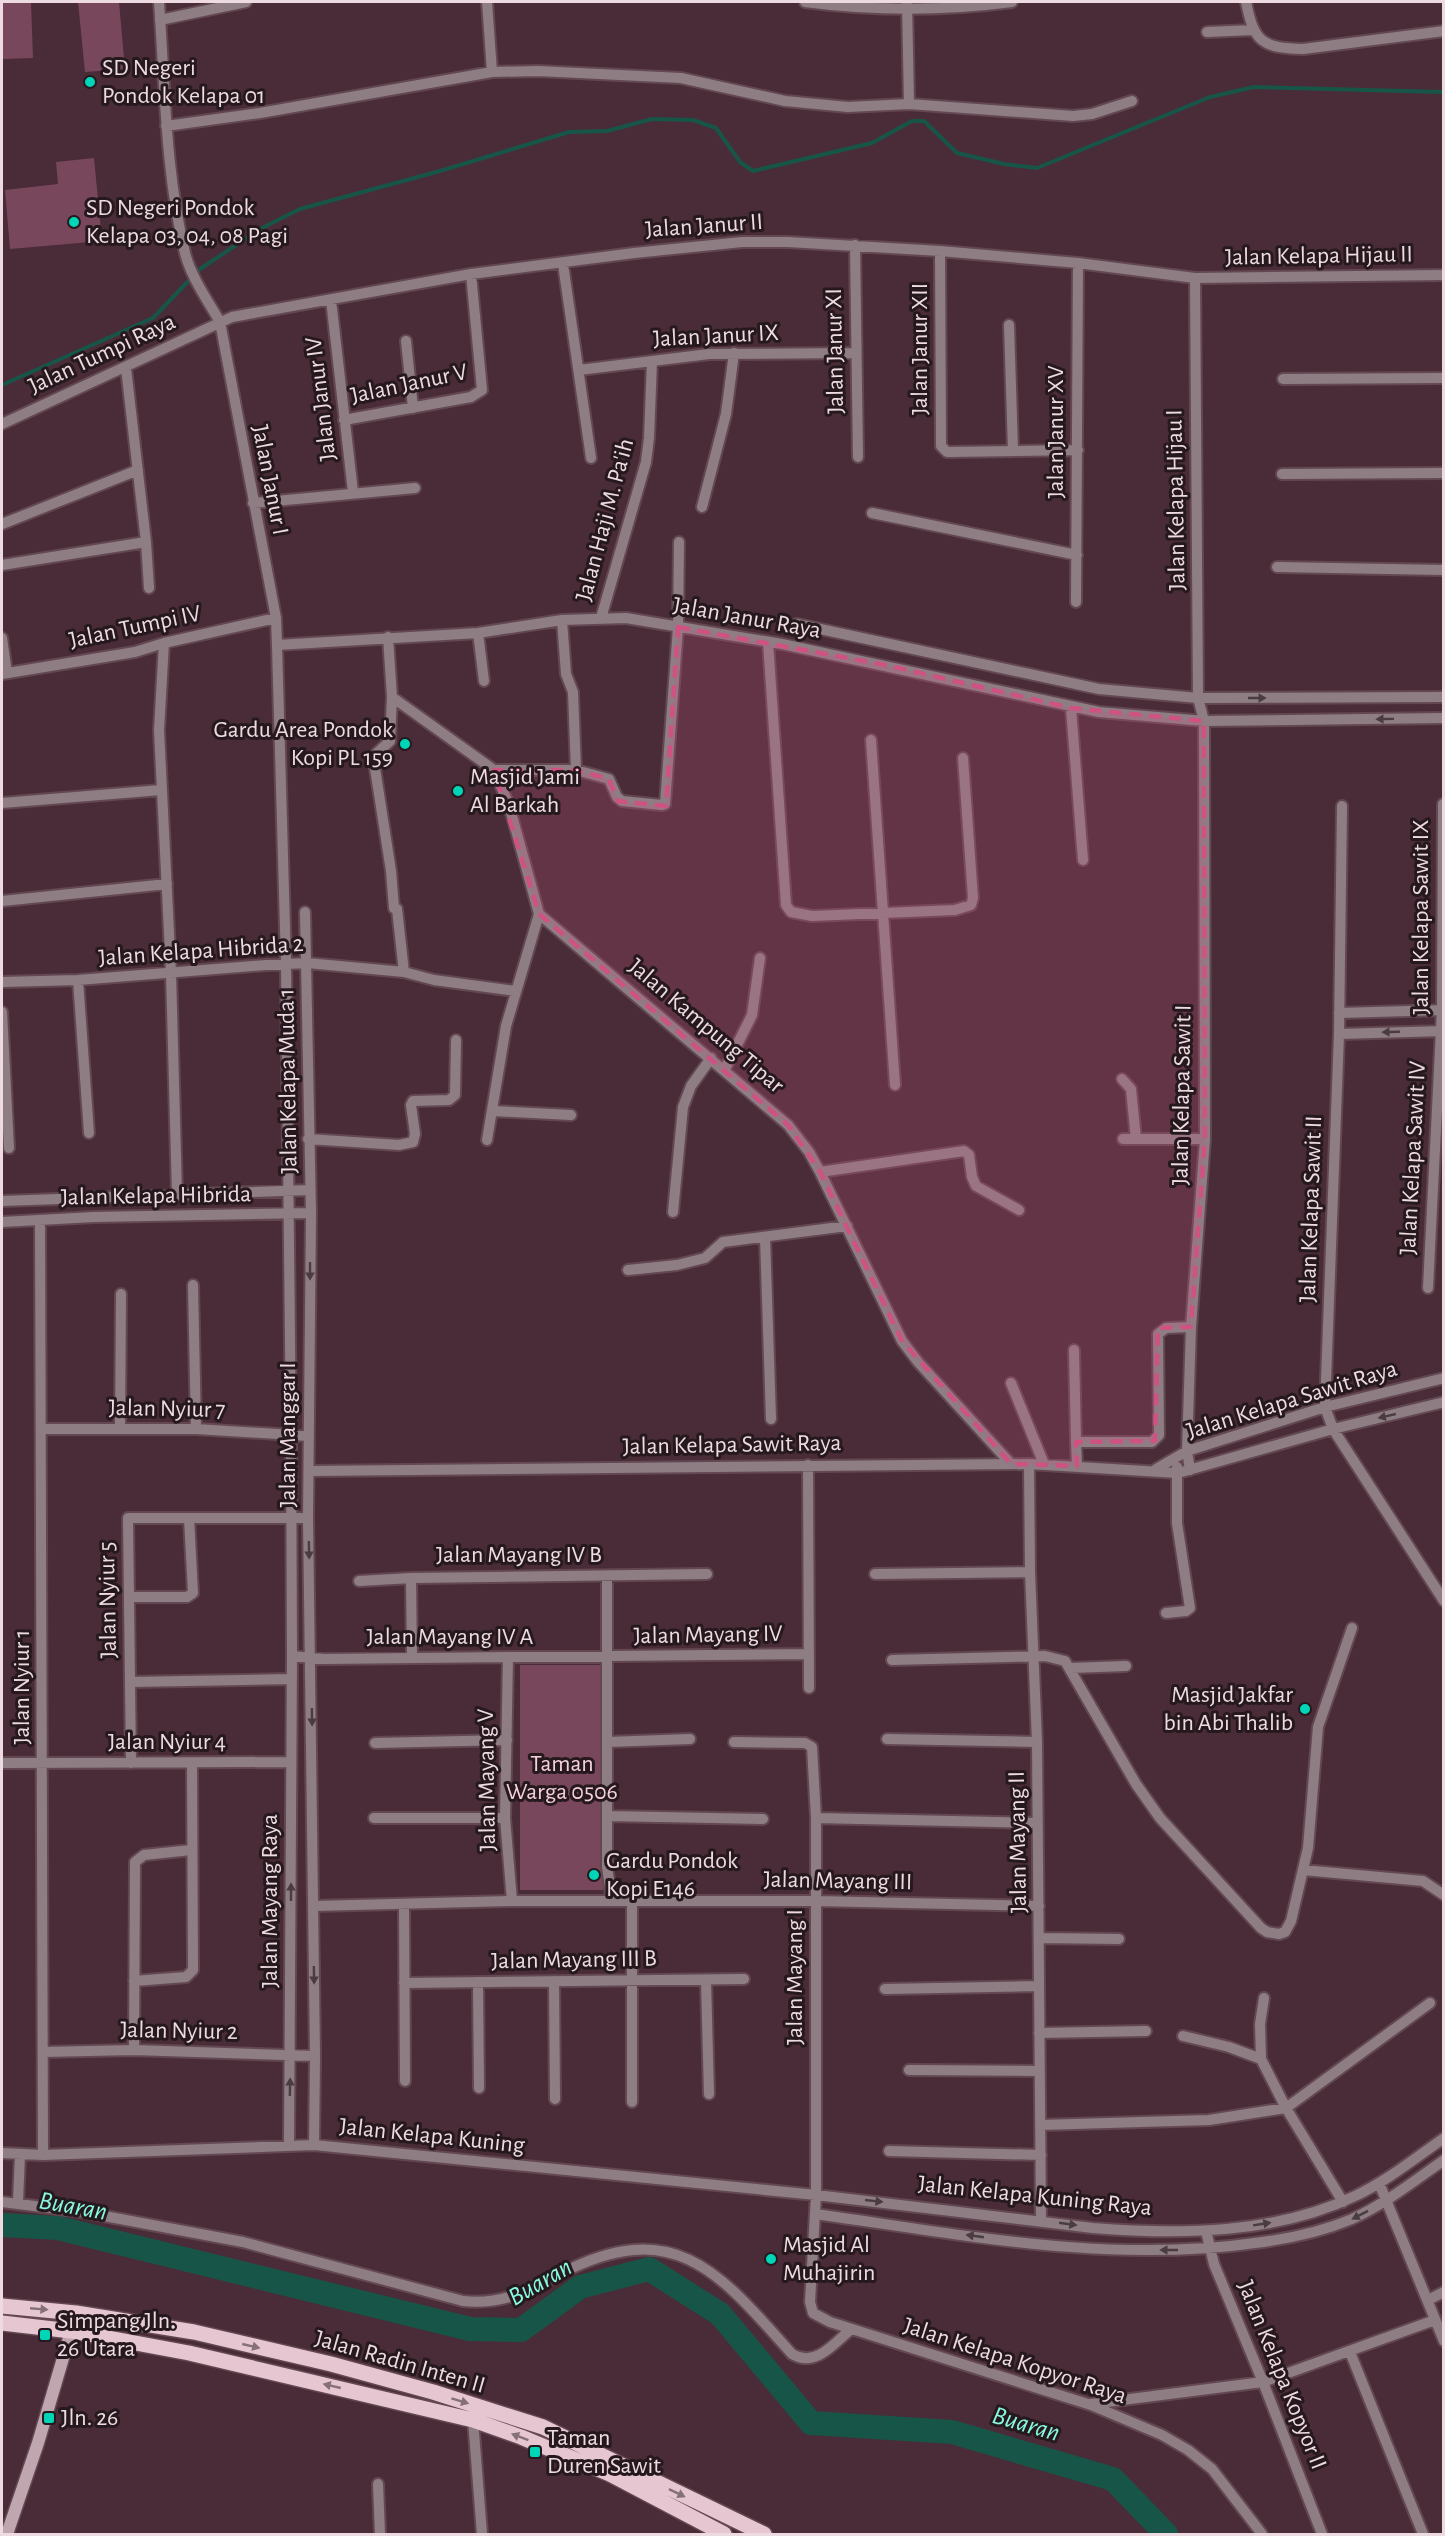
<svg xmlns="http://www.w3.org/2000/svg" width="1445" height="2536" font-family="'Alegreya Sans',sans-serif">
	<style>
		.green { fill: #79475b }
		.lines { fill: none; stroke-linecap: round; stroke-linejoin: round }
		.stream { stroke: #185549; stroke-width: 4 }
		.river { stroke: #185549; stroke-width: 24 }
		.street-casing { stroke: #634852; stroke-width: 14 }
		.secondary-casing { stroke: #634852; stroke-width: 15 }
		.primary-casing { stroke: #634852; stroke-width: 18 }
		.street { stroke: #8e7e83; stroke-width: 10 }
		.secondary { stroke: #c0a7af; stroke-width: 12 }
		.primary { stroke: #e6c6d1; stroke-width: 15 }
		.oneway { fill: #4a3c41 }
		.oneway2 { fill: #867078 }
		.marked { fill: #cf5283; fill-opacity: 0.2; stroke: #cf5283; stroke-width: 4.5; stroke-dasharray: 12 8; stroke-linejoin: round }
		.poi-dot { fill: #01d5b7; stroke: #26191e; stroke-width: 2 }
		.labels { text-anchor: middle; dominant-baseline: central; stroke-width: 6; stroke-linejoin: round; paint-order: stroke }
		.poi-label { font-size: 24px; fill: #eedbe1; stroke: #26191e; text-anchor: start }
		.street-label { font-size: 24px; fill: #eedbe1; stroke: #26191e }
		.park-label { font-size: 24px; fill: #f5d0dc; stroke: #26191e }
		.water-label { font-size: 26px; font-style: italic; fill: #88fae1; stroke: #26191e }
	</style>
	<rect width="100%" height="100%" fill="#492c37"/>
	<path class="green" d="M 2,2 L 31,2 L 33,58 L 3,59 Z
		M 78,2 L 119,2 L 125,69 L 85,72 Z
		M 94,158 L 102,241 L 10,249 L 5,190 L 58,184 L 56,162 Z
		M 520,1665 L 604,1665 L 605,1890 L 520,1890 Z"/>
	<g class="lines">
		<path class="stream" d="M 2,385 L 153,318 L 200,269 L 262,228 L 300,209 L 440,171 L 569,132 L 607,131 L 652,119 L 693,120 L 716,128 L 740,162 L 753,171 L 872,143 L 912,121 L 924,121 L 957,153 L 1004,164 L 1037,168 L 1210,97 L 1254,87 L 1444,92"/>
		<path class="river" d="M 2,2225 L 58,2228 L 470,2329 L 521,2330 L 580,2287 L 649,2269 L 720,2314 L 811,2423 L 952,2432 L 1113,2479 L 1166,2534"/>
		<defs>
			<path id="street" d="M 159,2 C 165,85 165,171 185,253 C 191,277 208,301 220,322 L 276,618 L 277,645 L 286,963 L 291,1434 L 292,1656 L 289,2145
				M 487,2 L 492,72
				M 805,2 C 874,11 943,11 1012,2
				M 907,2 L 909,104
				M 1246,2 C 1254,42 1262,48 1303,49 L 1444,31
				M 160,20 L 246,2
				M 1207,32 L 1253,30
				M 166,126 L 260,113 L 492,72 L 538,71 L 681,78 L 785,101 L 848,107 L 909,104 L 1073,116 L 1092,114 L 1132,101
				M 855,245 L 858,457
				M 940,251 L 941,446 L 947,452 L 1078,450
				M 563,264 L 591,458
				M 331,300 L 353,492
				M 1009,325 L 1013,450
				M 406,341 L 413,408
				M 579,370 L 709,354 L 856,353
				M 1283,379 L 1444,378
				M 344,420 L 471,397 L 482,390 L 471,274
				M 2,424 L 232,317 L 471,274 L 634,253 L 742,242 L 788,242 L 940,251 L 1078,263 L 1195,278 L 1444,275
				M 1282,474 L 1444,473
				M 253,503 L 415,488
				M 702,507 L 726,414 L 734,353
				M 872,513 L 1077,555
				M 2,524 L 138,470
				M 146,542 L 149,588
				M 2,565 L 146,542 L 126,368
				M 1277,567 L 1444,570
				M 1076,602 L 1078,263
				M 601,618 L 646,462 L 649,438 L 652,361
				M 562,620 L 566,674 L 573,692 L 576,770
				M 797,624 L 1099,689 L 1198,698 L 1444,697
				M 478,633 L 484,681
				M 388,637 L 392,697 L 494,770 L 509,805 L 539,914 L 788,1125 L 809,1152 L 820,1172 L 902,1341 L 918,1362 L 1011,1464
				M 2,638 L 7,673
				M 768,642 L 786,905 L 791,912 L 812,916 L 955,910 L 971,905 L 973,898 L 963,758
				M 164,643 L 159,730 L 171,973 L 177,1194
				M 277,645 L 478,633 L 562,620 L 626,618 L 782,644 L 1099,712 L 1204,721 L 1444,718
				M 2,674 L 135,652 L 164,643 L 276,618
				M 392,697 L 390,741 L 377,753 L 374,762 L 391,871 L 394,908 L 397,909 L 404,972
				M 1071,708 L 1083,860
				M 871,740 L 895,1085
				M 494,770 L 576,770 L 609,779 L 617,797 L 622,801 L 662,805 L 665,804 L 678,627 L 679,542
				M 2,803 L 161,790
				M 1342,806 L 1339,1034 L 1325,1407 L 1333,1429 L 1444,1601
				M 2,901 L 167,884
				M 305,912 L 311,1213 L 308,1518 L 315,2056 L 314,2145
				M 78,980 L 89,1133
				M 2,982 L 78,980 L 266,965 L 307,963 L 404,972 L 434,980 L 515,991
				M 2,1012 L 9,1148
				M 1339,1013 L 1444,1010
				M 1339,1034 L 1444,1031
				M 725,1069 L 752,1015 L 760,958
				M 1122,1079 L 1131,1089 L 1136,1139
				M 493,1111 L 571,1115
				M 308,1139 L 399,1145 L 413,1142 L 415,1134 L 411,1105 L 413,1101 L 449,1100 L 455,1095 L 456,1040
				M 1123,1139 L 1205,1139
				M 487,1140 L 506,1026 L 539,914
				M 820,1172 L 964,1151 L 969,1155 L 972,1177 L 976,1186 L 1019,1210
				M 2,1201 L 310,1190
				M 673,1212 L 683,1107 L 691,1086 L 711,1058
				M 40,1220 L 43,2155
				M 2,1222 L 94,1217 L 311,1213
				M 765,1237 L 771,1419
				M 628,1270 L 677,1265 L 705,1258 L 723,1242 L 847,1226
				M 193,1285 L 196,1429
				M 1428,1288 L 1442,1010 L 1443,804
				M 1074,1350 L 1076,1442 L 1152,1442 L 1159,1435 L 1158,1334 L 1166,1328 L 1191,1327
				M 1011,1383 L 1044,1464
				M 120,1428 L 121,1294
				M 41,1429 L 196,1429 L 309,1436
				M 1076,1442 L 1077,1466
				M 1029,1464 L 1030,1572 L 1037,1742 L 1041,2220
				M 808,1465 L 809,1688
				M 1156,1469 L 1187,1451 L 1325,1407 L 1444,1378
				M 1190,1470 L 1187,1451 L 1191,1327 L 1205,1139 L 1204,721 L 1198,698 L 1195,278
				M 309,1471 L 1029,1464 L 1178,1473 L 1333,1429 L 1444,1402
				M 875,1574 L 1030,1572
				M 607,1576 L 607,1867 L 612,1901
				M 359,1581 L 411,1578
				M 129,1597 L 187,1597 L 193,1593 L 189,1518
				M 1166,1613 L 1186,1611 L 1190,1608 L 1177,1523 L 1177,1467
				M 292,1656 L 324,1659 L 809,1654
				M 508,1657 L 505,1818 L 512,1901
				M 412,1658 L 411,1578 L 707,1574
				M 892,1660 L 1045,1656 L 1065,1661 L 1136,1784 L 1160,1818 L 1261,1928 L 1267,1932 L 1279,1934 L 1285,1932 L 1291,1921 L 1308,1848 L 1318,1727 L 1352,1628
				M 1071,1668 L 1126,1666
				M 130,1682 L 292,1679
				M 887,1739 L 1037,1742
				M 608,1742 L 690,1739
				M 734,1742 L 805,1743 L 812,1747 L 816,1818 L 816,2195 L 810,2302 L 813,2313 L 830,2322 L 1091,2405 L 1162,2435 L 1188,2450 L 1212,2469 L 1262,2534
				M 375,1743 L 507,1740
				M 2,1763 L 291,1762
				M 131,1763 L 128,1518 L 308,1518
				M 607,1816 L 763,1819
				M 374,1818 L 505,1818
				M 816,1818 L 1037,1823
				M 1303,1870 L 1423,1881 L 1444,1895
				M 404,1905 L 405,2081
				M 314,1906 L 512,1901 L 816,1901 L 1039,1906
				M 1040,1938 L 1119,1939
				M 706,1980 L 709,2094
				M 134,1981 L 186,1977 L 193,1970 L 192,1763
				M 554,1981 L 555,2099
				M 478,1982 L 479,2088
				M 404,1983 L 744,1979
				M 885,1989 L 1038,1986
				M 1264,1998 L 1260,2024 L 1261,2059 L 1286,2108 L 1343,2202
				M 1039,2033 L 1146,2031
				M 1183,2036 L 1229,2047 L 1261,2059
				M 134,2050 L 135,1862 L 144,1855 L 191,1850
				M 43,2052 L 134,2050 L 315,2056
				M 909,2070 L 1038,2071
				M 632,2102 L 632,1901
				M 1040,2125 L 1209,2120 L 1286,2108 L 1430,2003
				M 889,2151 L 1041,2155
				M 2,2153 L 43,2155 L 314,2145 L 816,2195 L 1093,2228 C 1180,2235 1276,2234 1355,2196 C 1387,2181 1415,2158 1444,2138
				M 1379,2183 L 1444,2341
				M 2,2202 L 83,2212 L 243,2242 L 463,2301 C 504,2305 526,2291 562,2273 C 675,2215 720,2273 792,2354 C 815,2368 834,2344 851,2329
				M 18,2202 L 20,2154
				M 815,2214 C 959,2234 1109,2264 1255,2243 C 1288,2239 1321,2232 1352,2219 C 1385,2204 1414,2181 1444,2160
				M 1206,2231 L 1214,2264 L 1263,2382 L 1322,2534
				M 1428,2300 L 1444,2292
				M 1350,2352 L 1423,2534
				M 1091,2404 L 1263,2382 L 1435,2320
				M 473,2420 L 482,2534
				M 378,2484 L 380,2534"/>
			<path id="secondary" d="M 7,2534 L 38,2443 L 71,2331"/>
			<path id="primary" d="M 2,2306 L 76,2313 L 194,2332 L 331,2364 L 433,2392 L 543,2427 L 764,2534
				M 2,2323 L 71,2331 L 189,2353 L 473,2420 L 521,2437 L 610,2474 L 724,2534"/>
		</defs>
		<use href="#street" class="street-casing"/>
		<use href="#secondary" class="secondary-casing"/>
		<use href="#primary" class="primary-casing"/>
		<use href="#street" class="street"/>
		<use href="#secondary" class="secondary"/>
		<use href="#primary" class="primary"/>
	</g>
	<defs><path id="oneway-solid" d="M-6-.8H1V-3.2L6.5 0L1 3.2V.8H-6Z" transform="scale(1.5)"/></defs>
	<g class="oneway">
		<use href="#oneway-solid" transform="translate(1257 698)"/>
		<use href="#oneway-solid" transform="translate(1385 719) rotate(179)"/>
		<use href="#oneway-solid" transform="translate(1391 1032) rotate(178)"/>
		<use href="#oneway-solid" transform="translate(310 1271) rotate(90)"/>
		<use href="#oneway-solid" transform="translate(1387 1416) rotate(167)"/>
		<use href="#oneway-solid" transform="translate(309 1550) rotate(89)"/>
		<use href="#oneway-solid" transform="translate(312 1717) rotate(89)"/>
		<use href="#oneway-solid" transform="translate(291 1892) rotate(-90)"/>
		<use href="#oneway-solid" transform="translate(314 1975) rotate(89)"/>
		<use href="#oneway-solid" transform="translate(290 2087) rotate(-89)"/>
		<use href="#oneway-solid" transform="translate(874 2201) rotate(6)"/>
		<use href="#oneway-solid" transform="translate(1360 2215) rotate(153)"/>
		<use href="#oneway-solid" transform="translate(1068 2224) rotate(8)"/>
		<use href="#oneway-solid" transform="translate(1262 2224) rotate(-9)"/>
		<use href="#oneway-solid" transform="translate(975 2236) rotate(-172)"/>
		<use href="#oneway-solid" transform="translate(1169 2250) rotate(180)"/>
	</g>
	<g class="oneway2">
		<use href="#oneway-solid" transform="translate(39 2309) rotate(5)"/>
		<use href="#oneway-solid" transform="translate(251 2346) rotate(13)"/>
		<use href="#oneway-solid" transform="translate(332 2386) rotate(-167)"/>
		<use href="#oneway-solid" transform="translate(460 2401) rotate(17)"/>
		<use href="#oneway-solid" transform="translate(520 2437) rotate(-159)"/>
		<use href="#oneway-solid" transform="translate(677 2493) rotate(26)"/>
	</g>
	<path class="marked" d="M 678,627 L 886,665 L 1071,708 L 1204,721 L 1205,1139 L 1191,1327 L 1158,1328 L 1155,1441 L 1076,1442 L 1077,1466 L 1011,1464 L 902,1341 L 820,1172 L 788,1125 L 539,914 L 494,770 L 576,770 L 609,779 L 618,801 L 666,806 Z"/>
	<g class="poi-dot">
		<circle cx="90" cy="82" r="6"/>
		<circle cx="74" cy="222" r="6"/>
		<circle cx="405" cy="744" r="6"/>
		<circle cx="458" cy="791" r="6"/>
		<circle cx="1305" cy="1709" r="6"/>
		<circle cx="594" cy="1875" r="6"/>
		<circle cx="771" cy="2259" r="6"/>
		<rect x="39" y="2329" width="12" height="12" rx="3"/>
		<rect x="43" y="2412" width="12" height="12" rx="3"/>
		<rect x="529" y="2446" width="12" height="12" rx="3"/>
	</g>
	<g class="labels">
		<g class="poi-label">
			<text x="102" y="68">SD Negeri<tspan x="102" dy="28">Pondok Kelapa 01</tspan></text>
			<text x="86" y="208">SD Negeri Pondok<tspan x="86" dy="28">Kelapa 03, 04, 08 Pagi</tspan></text>
			<text x="393" y="730" text-anchor="end">Gardu Area Pondok<tspan x="393" dy="28">Kopi PL 159</tspan></text>
			<text x="470" y="777">Masjid Jami<tspan x="470" dy="28">Al Barkah</tspan></text>
			<text x="1293" y="1695" text-anchor="end">Masjid Jakfar<tspan x="1293" dy="28">bin Abi Thalib</tspan></text>
			<text x="606" y="1861">Gardu Pondok<tspan x="606" dy="28">Kopi E146</tspan></text>
			<text x="783" y="2245">Masjid Al<tspan x="783" dy="28">Muhajirin</tspan></text>
			<text x="57" y="2321">Simpang Jln.<tspan x="57" dy="28">26 Utara</tspan></text>
			<text x="61" y="2418">Jln. 26</text>
			<text x="547" y="2438">Taman<tspan x="547" dy="28">Duren Sawit</tspan></text>
		</g>
		<g class="street-label">
			<text transform="translate(704 226) rotate(-4)">Jalan Janur II</text>
			<text transform="translate(1319 256) rotate(-1)">Jalan Kelapa Hijau II</text>
			<text transform="translate(716 336) rotate(-3)">Jalan Janur IX</text>
			<text transform="translate(920 349) rotate(-90)">Jalan Janur XII</text>
			<text transform="translate(835 351) rotate(-91)">Jalan Janur XI</text>
			<text transform="translate(102 354) rotate(-25)">Jalan Tumpi Raya</text>
			<text transform="translate(409 384) rotate(-12)">Jalan Janur V</text>
			<text transform="translate(321 399) rotate(-97)">Jalan Janur IV</text>
			<text transform="translate(1056 432) rotate(-90)">Jalan Janur XV</text>
			<text transform="translate(270 480) rotate(79)">Jalan Janur I</text>
			<text transform="translate(1176 500) rotate(-91)">Jalan Kelapa Hijau I</text>
			<text transform="translate(605 520) rotate(-75)">Jalan Haji M. Pa'ih</text>
			<text transform="translate(747 618) rotate(10)">Jalan Janur Raya</text>
			<text transform="translate(135 627) rotate(-12)">Jalan Tumpi IV</text>
			<text transform="translate(1421 917) rotate(-90)">Jalan Kelapa Sawit IX</text>
			<text transform="translate(201 951) rotate(-4)">Jalan Kelapa Hibrida 2</text>
			<text transform="translate(706 1026) rotate(40)">Jalan Kampung Tipar</text>
			<text transform="translate(288 1081) rotate(-91)">Jalan Kelapa Muda 1</text>
			<text transform="translate(1182 1095) rotate(-89)">Jalan Kelapa Sawit I</text>
			<text transform="translate(1413 1158) rotate(-87)">Jalan Kelapa Sawit IV</text>
			<text transform="translate(156 1196) rotate(-1)">Jalan Kelapa Hibrida</text>
			<text transform="translate(1311 1209) rotate(-88)">Jalan Kelapa Sawit II</text>
			<text transform="translate(1292 1400) rotate(-17)">Jalan Kelapa Sawit Raya</text>
			<text transform="translate(167 1409) rotate(1)">Jalan Nyiur 7</text>
			<text transform="translate(288 1435) rotate(-90)">Jalan Manggar I</text>
			<text transform="translate(732 1445) rotate(-1)">Jalan Kelapa Sawit Raya</text>
			<text x="519" y="1555">Jalan Mayang IV B</text>
			<text transform="translate(108 1600) rotate(-91)">Jalan Nyiur 5</text>
			<text transform="translate(708 1635) rotate(-1)">Jalan Mayang IV</text>
			<text x="450" y="1637">Jalan Mayang IV A</text>
			<text transform="translate(22 1687) rotate(-90)">Jalan Nyiur 1</text>
			<text x="167" y="1742">Jalan Nyiur 4</text>
			<text transform="translate(487 1780) rotate(-91)">Jalan Mayang V</text>
			<text transform="translate(1018 1842) rotate(-91)">Jalan Mayang II</text>
			<text transform="translate(838 1881) rotate(1)">Jalan Mayang III</text>
			<text transform="translate(270 1901) rotate(-90)">Jalan Mayang Raya</text>
			<text transform="translate(574 1960) rotate(-1)">Jalan Mayang III B</text>
			<text transform="translate(795 1977) rotate(-90)">Jalan Mayang I</text>
			<text transform="translate(179 2031) rotate(1)">Jalan Nyiur 2</text>
			<text transform="translate(432 2136) rotate(6)">Jalan Kelapa Kuning</text>
			<text transform="translate(1035 2196) rotate(6)">Jalan Kelapa Kuning Raya</text>
			<text transform="translate(1015 2361) rotate(18)">Jalan Kelapa Kopyor Raya</text>
			<text transform="translate(400 2362) rotate(16)">Jalan Radin Inten II</text>
			<text transform="translate(1282 2375) rotate(68)">Jalan Kelapa Kopyor II</text>
		</g>
		<g class="park-label">
			<text x="562" y="1764">Taman<tspan x="562" dy="28">Warga 0506</tspan></text>
		</g>
		<g class="water-label">
			<text transform="translate(73 2206) rotate(10)">Buaran</text>
			<text transform="translate(540 2282) rotate(-30)">Buaran</text>
			<text transform="translate(1026 2424) rotate(16)">Buaran</text>
		</g>
	</g>
	<rect width="1445" height="2536" fill="none" stroke="#eedbe1" stroke-width="6"/>
</svg>
